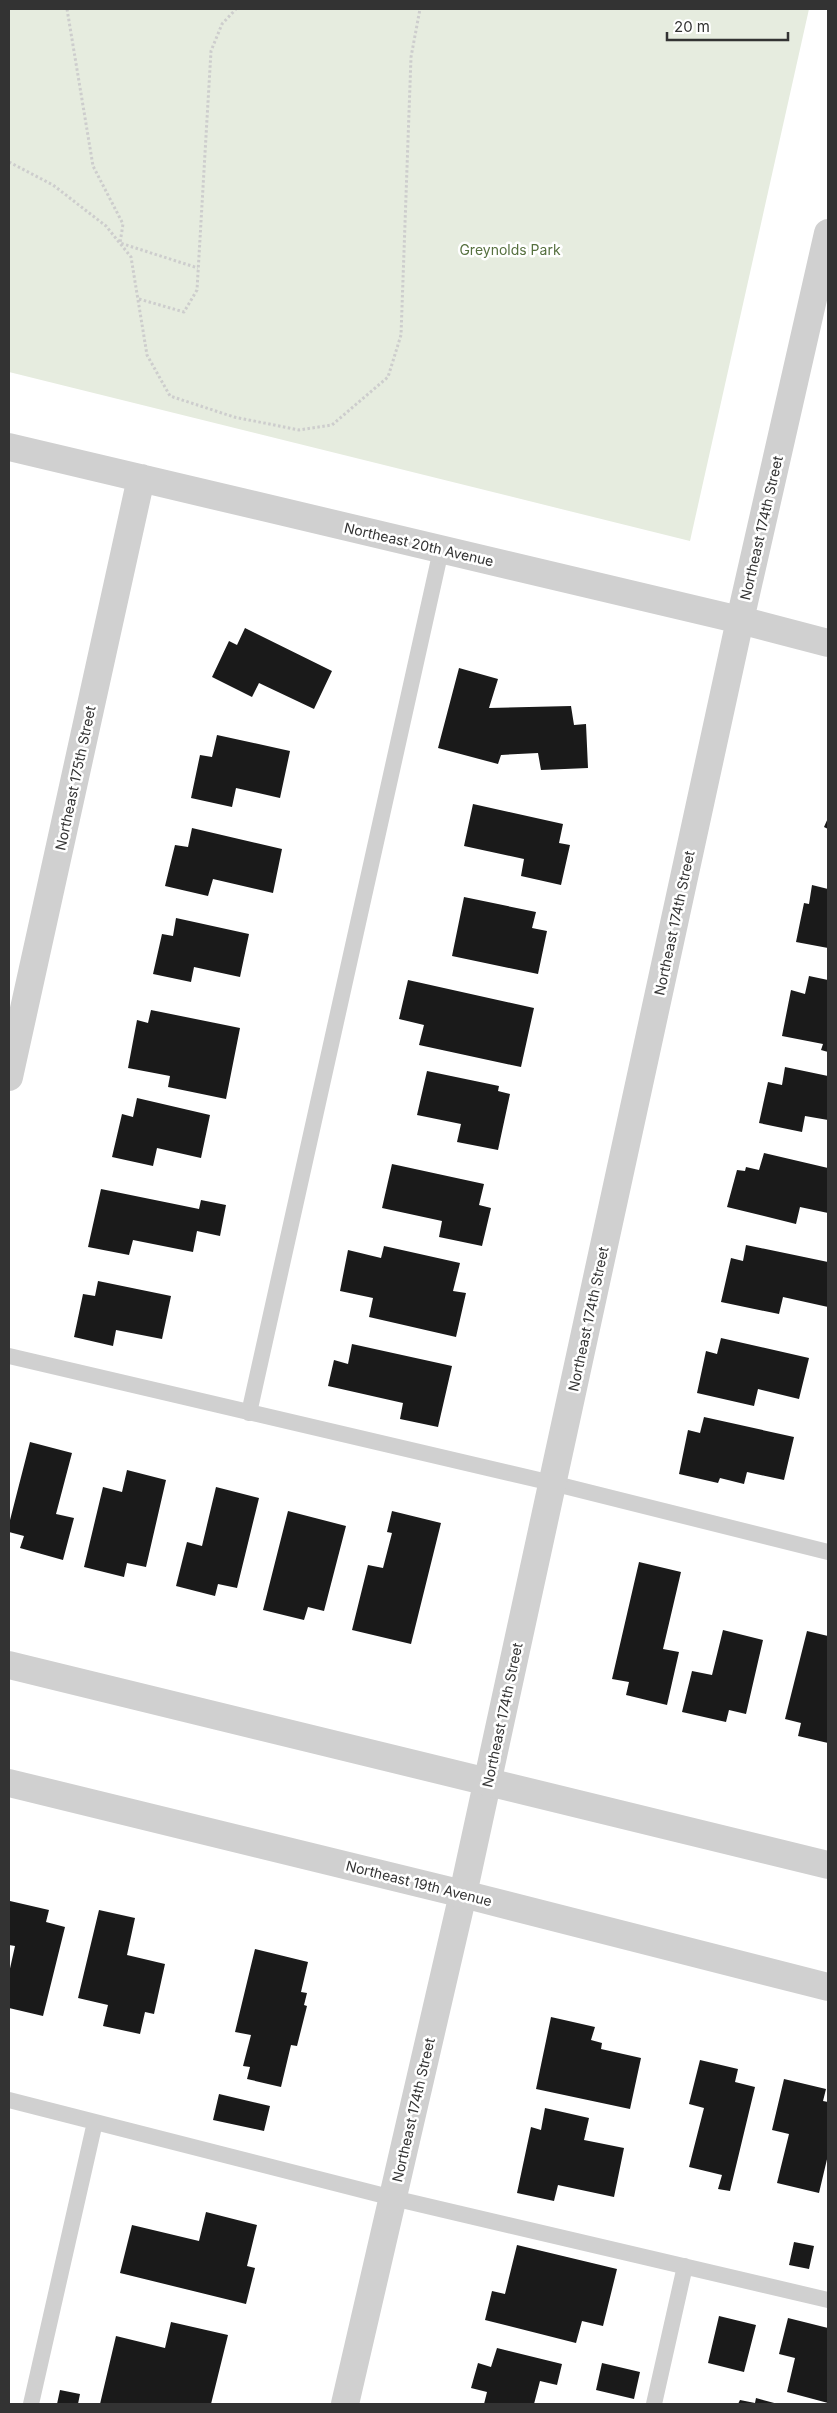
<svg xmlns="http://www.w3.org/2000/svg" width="837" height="2413" font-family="Inter,sans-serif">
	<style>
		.green { fill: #e6ecdf }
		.building { fill: #1a1a1a }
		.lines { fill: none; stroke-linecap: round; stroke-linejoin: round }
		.path { stroke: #cdcdcd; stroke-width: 3; stroke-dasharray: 2.5 2.5; stroke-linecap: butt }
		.service { stroke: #d0d0d0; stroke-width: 16 }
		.minor { stroke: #d0d0d0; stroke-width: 28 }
		.tertiary { stroke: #d0d0d0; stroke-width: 28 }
		.labels { text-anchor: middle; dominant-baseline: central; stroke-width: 5; stroke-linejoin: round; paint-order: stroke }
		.park-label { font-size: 14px; fill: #56703f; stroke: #fff }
		.street-label { font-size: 14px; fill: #333; stroke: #fff }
	</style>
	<rect width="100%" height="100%" fill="#fff"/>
	<path class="green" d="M 9,9 L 809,9 L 690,541 L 9,372 Z"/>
	<path class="building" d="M 245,628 L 332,671 L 314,709 L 259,683 L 252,697 L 212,677 L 229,641 L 237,645 Z
		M 459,668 L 498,679 L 489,708 L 571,706 L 574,725 L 586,724 L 588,768 L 541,770 L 538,753 L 501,755 L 498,764 L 438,748 Z
		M 217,735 L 290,751 L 280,798 L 236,788 L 232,807 L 191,798 L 200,755 L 212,757 Z
		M 473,804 L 563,824 L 559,843 L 570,845 L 561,885 L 521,876 L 524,859 L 464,846 Z
		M 828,818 L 828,829 L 824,827 Z
		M 192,828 L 282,849 L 273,893 L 213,879 L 208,896 L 165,886 L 175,845 L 188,847 Z
		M 812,885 L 828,889 L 828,948 L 796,942 L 804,903 L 809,904 Z
		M 464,897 L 536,912 L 532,928 L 547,931 L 538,974 L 452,956 Z
		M 176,918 L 249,934 L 240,977 L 194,967 L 191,982 L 153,974 L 162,934 L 173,936 Z
		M 809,976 L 828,980 L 828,1052 L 821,1050 L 823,1044 L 782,1036 L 791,990 L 805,994 Z
		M 408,980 L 534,1008 L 521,1067 L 419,1045 L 424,1025 L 399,1019 Z
		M 151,1010 L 240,1028 L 226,1099 L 168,1087 L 170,1076 L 128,1068 L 137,1020 L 148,1023 Z
		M 785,1067 L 828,1076 L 828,1120 L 805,1116 L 802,1132 L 759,1123 L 768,1082 L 782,1085 Z
		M 427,1071 L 499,1086 L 498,1091 L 510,1094 L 498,1150 L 457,1142 L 461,1124 L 417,1115 Z
		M 137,1098 L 210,1115 L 201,1158 L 157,1148 L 153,1166 L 112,1157 L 122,1114 L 133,1117 Z
		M 764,1153 L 828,1168 L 828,1213 L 800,1207 L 796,1224 L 727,1207 L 737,1170 L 745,1171 L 746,1167 L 759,1170 Z
		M 392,1164 L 484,1184 L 479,1205 L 491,1208 L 482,1246 L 439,1237 L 442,1221 L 382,1208 Z
		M 101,1189 L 199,1209 L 201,1200 L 226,1205 L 220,1236 L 197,1231 L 193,1252 L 133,1240 L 129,1255 L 88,1247 Z
		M 746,1245 L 828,1262 L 828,1307 L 783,1297 L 779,1314 L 721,1302 L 731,1258 L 743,1261 Z
		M 384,1246 L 460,1263 L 453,1291 L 466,1293 L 456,1337 L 369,1317 L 373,1298 L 340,1291 L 348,1250 L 381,1258 Z
		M 98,1281 L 171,1296 L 162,1339 L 116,1330 L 113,1346 L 74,1337 L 83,1294 L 95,1296 Z
		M 721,1338 L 809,1358 L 799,1399 L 758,1389 L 754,1406 L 697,1393 L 706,1351 L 717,1354 Z
		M 352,1344 L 452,1366 L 438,1427 L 400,1419 L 403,1403 L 328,1386 L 334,1360 L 348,1364 Z
		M 704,1417 L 794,1437 L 784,1480 L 747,1472 L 744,1484 L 720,1478 L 718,1483 L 679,1474 L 688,1430 L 700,1433 Z
		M 30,1442 L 72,1453 L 56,1514 L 74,1518 L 63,1560 L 20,1548 L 24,1536 L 9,1532 L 9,1524 Z
		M 127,1470 L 166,1480 L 146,1567 L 127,1563 L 124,1577 L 84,1567 L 103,1487 L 122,1492 Z
		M 216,1487 L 259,1498 L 237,1588 L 218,1584 L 215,1596 L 176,1586 L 187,1542 L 202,1546 Z
		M 288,1511 L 346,1526 L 324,1611 L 308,1607 L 304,1620 L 263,1610 Z
		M 392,1511 L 441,1523 L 411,1644 L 352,1630 L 368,1565 L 383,1568 L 392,1533 L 387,1532 Z
		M 639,1562 L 681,1572 L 663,1649 L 679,1652 L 667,1705 L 626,1695 L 629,1682 L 612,1679 Z
		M 723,1630 L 763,1640 L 746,1714 L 729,1710 L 726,1722 L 682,1712 L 692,1671 L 712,1675 Z
		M 807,1631 L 828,1636 L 828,1743 L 798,1736 L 801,1723 L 785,1719 Z
		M 10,1901 L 49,1910 L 46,1922 L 65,1927 L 43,2016 L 9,2008 L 9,1973 L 15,1946 L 9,1945 Z
		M 99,1910 L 135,1918 L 127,1955 L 165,1964 L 154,2014 L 145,2012 L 140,2034 L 103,2026 L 108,2005 L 78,1998 Z
		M 255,1949 L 308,1962 L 301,1992 L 307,1993 L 304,2005 L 307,2006 L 297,2046 L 291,2045 L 281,2087 L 247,2079 L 250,2067 L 243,2066 L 251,2035 L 235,2032 Z
		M 551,2017 L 595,2027 L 591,2040 L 602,2043 L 601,2049 L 641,2058 L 630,2109 L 536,2089 Z
		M 700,2060 L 738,2069 L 735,2082 L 755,2087 L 730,2191 L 718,2189 L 722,2175 L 689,2167 L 704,2108 L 689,2104 Z
		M 784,2079 L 826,2089 L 823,2101 L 828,2102 L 828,2155 L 819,2193 L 777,2183 L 789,2134 L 772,2130 Z
		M 219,2094 L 270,2106 L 264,2131 L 213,2120 Z
		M 545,2108 L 589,2118 L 584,2140 L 624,2148 L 614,2197 L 558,2185 L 554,2201 L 517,2193 L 531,2127 L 541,2130 Z
		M 206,2212 L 257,2225 L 247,2266 L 255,2268 L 246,2304 L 120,2273 L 132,2225 L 199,2241 Z
		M 794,2242 L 814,2246 L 809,2269 L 789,2265 Z
		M 517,2245 L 617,2269 L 603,2326 L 582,2321 L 576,2343 L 485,2320 L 492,2291 L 505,2294 Z
		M 719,2316 L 756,2325 L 744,2372 L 708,2363 Z
		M 788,2318 L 828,2328 L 828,2403 L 787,2392 L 795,2358 L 779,2354 Z
		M 171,2322 L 228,2335 L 211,2404 L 100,2404 L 116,2336 L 165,2348 Z
		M 497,2348 L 562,2364 L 557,2385 L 540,2381 L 534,2404 L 484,2404 L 487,2392 L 471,2388 L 478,2363 L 491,2367 Z
		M 602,2363 L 640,2372 L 634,2399 L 596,2390 Z
		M 60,2390 L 80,2394 L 78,2404 L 57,2404 Z
		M 756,2398 L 778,2404 L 738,2404 L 740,2400 L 755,2403 Z"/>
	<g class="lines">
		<path class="path" d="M 67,9 L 93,166 L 123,224 L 120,243 L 198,268
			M 9,162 L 53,185 L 106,226 L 131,257 L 147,355 L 170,396 L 234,417 L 299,430 L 332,425 L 388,377 L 401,335 L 411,57 L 420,9
			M 139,299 L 184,312 L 197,290 L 211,51 L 222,24 L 236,9"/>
		<path class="service" d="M 9,1356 L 552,1483 L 828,1552
			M 249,1413 L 441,550
			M 9,2100 L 393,2198 L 828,2300
			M 31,2404 L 95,2122
			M 654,2404 L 685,2266"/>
		<path class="minor" d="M 9,447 L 740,620 L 828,643
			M 9,1077 L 141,478
			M 345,2404 L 463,1894 L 740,620 L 828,233"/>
		<path class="tertiary" d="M 9,1665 L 828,1865
			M 9,1783 L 463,1894 L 828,1987"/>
	</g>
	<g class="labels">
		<g class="park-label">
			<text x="510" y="249">Greynolds Park</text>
		</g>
		<g class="street-label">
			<text transform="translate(761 528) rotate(-77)">Northeast 174th Street</text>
			<text transform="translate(419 544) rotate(13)">Northeast 20th Avenue</text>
			<text transform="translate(75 778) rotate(-78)">Northeast 175th Street</text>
			<text transform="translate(674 923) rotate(-78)">Northeast 174th Street</text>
			<text transform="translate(588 1319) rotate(-78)">Northeast 174th Street</text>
			<text transform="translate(502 1715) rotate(-78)">Northeast 174th Street</text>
			<text transform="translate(419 1883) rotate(14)">Northeast 19th Avenue</text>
			<text transform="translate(413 2110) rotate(-77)">Northeast 174th Street</text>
		</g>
	</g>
	<rect width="837" height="2413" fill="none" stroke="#333333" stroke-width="20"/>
	<path d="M667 32v8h121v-8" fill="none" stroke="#333333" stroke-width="2.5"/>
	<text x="674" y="32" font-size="15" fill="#333333" stroke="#ffffff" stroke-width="4" paint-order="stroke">20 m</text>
</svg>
